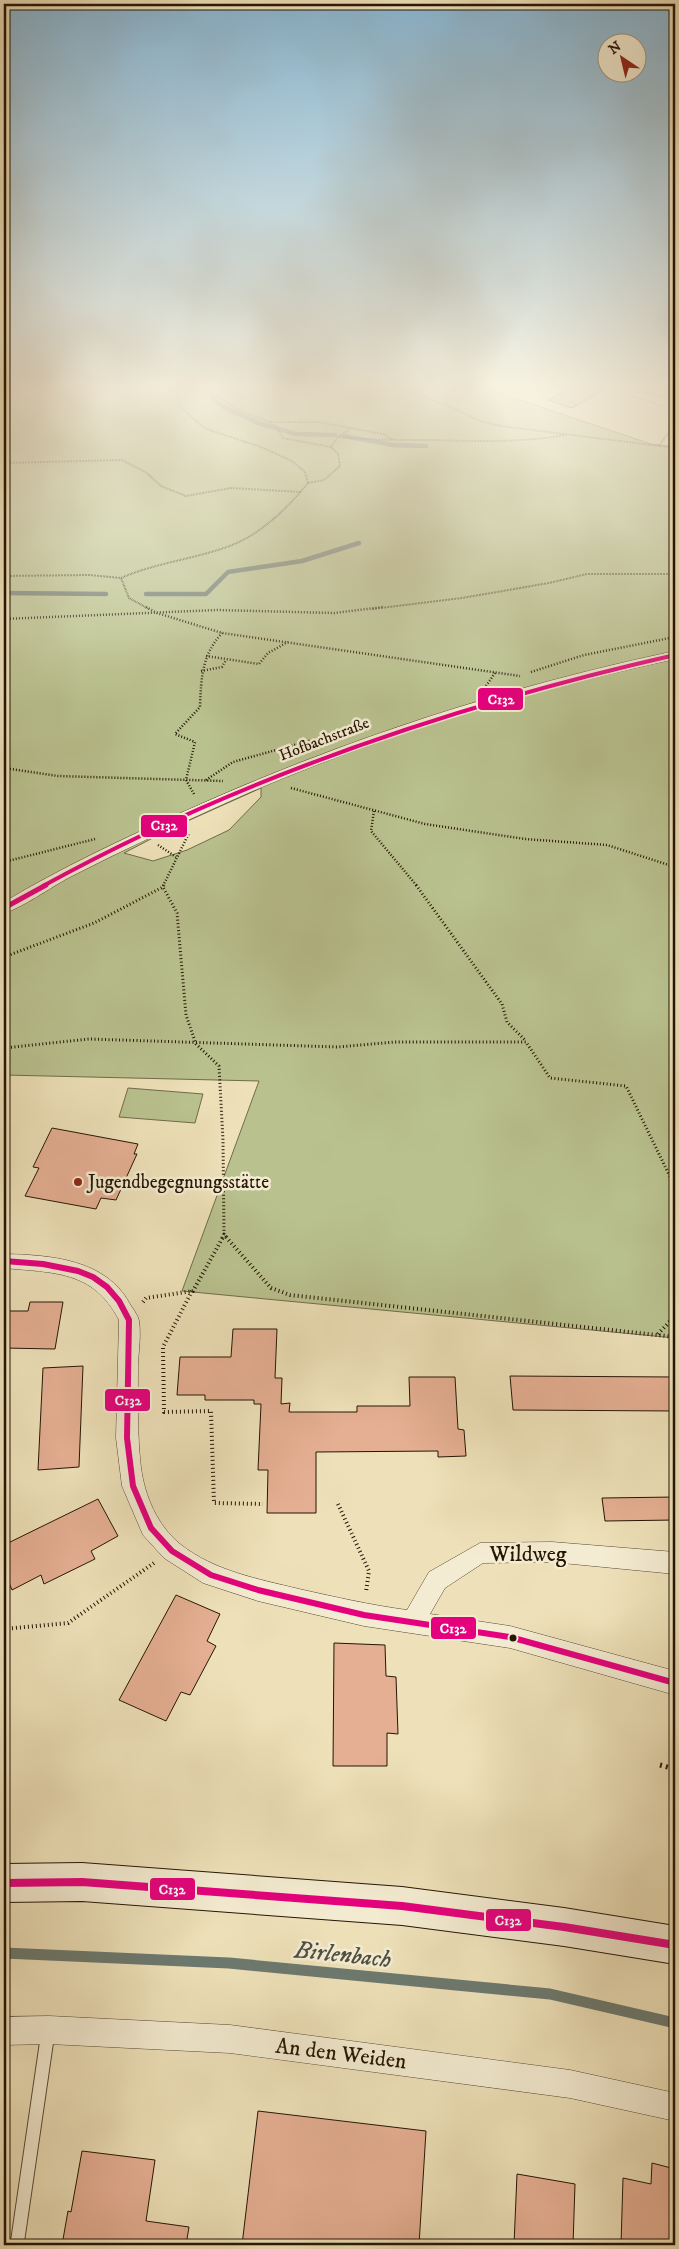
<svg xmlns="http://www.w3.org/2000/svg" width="679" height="2249" font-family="'IM FELL DW Pica',serif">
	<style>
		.green { fill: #b9c28f; stroke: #6f6c4a; fill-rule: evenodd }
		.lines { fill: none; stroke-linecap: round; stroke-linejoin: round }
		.stream-far1 { stroke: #6c796f; stroke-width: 4.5 }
		.stream { stroke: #6c796f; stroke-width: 11 }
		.building { fill: #e5af93; stroke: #251504 }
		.service-casing { stroke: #574831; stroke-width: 15 }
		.minor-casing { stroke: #574831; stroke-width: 1 }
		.secondary-casing { stroke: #251504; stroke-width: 2 }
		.path-far4 { stroke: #251504; stroke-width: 2; stroke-dasharray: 0.5 1; stroke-linecap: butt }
		.path-far3 { stroke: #251504; stroke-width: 2.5; stroke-dasharray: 1 2; stroke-linecap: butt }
		.path-far2 { stroke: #251504; stroke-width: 3; stroke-dasharray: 1 2.5; stroke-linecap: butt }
		.path-far1 { stroke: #251504; stroke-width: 4; stroke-dasharray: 1 3; stroke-linecap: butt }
		.path { stroke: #251504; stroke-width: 5; stroke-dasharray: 2 4; stroke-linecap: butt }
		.service { stroke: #f4ecd2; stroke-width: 13 }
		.minor { fill: #f4ecd2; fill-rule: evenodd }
		.secondary { fill: #f4ecd2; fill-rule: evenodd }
		.bus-1-far3-casing { stroke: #f4ecd2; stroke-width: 7 }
		.bus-1-far2-casing { stroke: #f4ecd2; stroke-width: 9 }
		.bus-1-far1-casing { stroke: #f4ecd2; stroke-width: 10 }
		.bus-1-casing { stroke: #f4ecd2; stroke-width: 11 }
		.bus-1-far3 { stroke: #e5007d; stroke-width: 4 }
		.bus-1-far2 { stroke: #e5007d; stroke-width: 5 }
		.bus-1-far1 { stroke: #e5007d; stroke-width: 6 }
		.bus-1 { stroke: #e5007d; stroke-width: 8 }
		.poi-dot { fill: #8f2418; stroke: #f4ecd2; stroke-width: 2 }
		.bus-dot { fill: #251504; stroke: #f4ecd2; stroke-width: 2 }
		.labels { text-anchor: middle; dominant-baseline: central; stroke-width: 5; stroke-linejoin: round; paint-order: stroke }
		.far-street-label { font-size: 16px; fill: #251504; stroke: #f4ecd2 }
		.poi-label { font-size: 19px; fill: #251504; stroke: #f4ecd2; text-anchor: start }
		.near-street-label { font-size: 22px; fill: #251504; stroke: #f4ecd2 }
		.near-water-label { font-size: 24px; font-style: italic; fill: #4e4f42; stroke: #f4ecd2 }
		.line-badge { stroke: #f4ecd2; stroke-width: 2 }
		.badge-label { font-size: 14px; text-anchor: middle; font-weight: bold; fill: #fff }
	</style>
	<rect width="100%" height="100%" fill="#eee1b9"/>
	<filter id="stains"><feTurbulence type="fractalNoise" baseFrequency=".004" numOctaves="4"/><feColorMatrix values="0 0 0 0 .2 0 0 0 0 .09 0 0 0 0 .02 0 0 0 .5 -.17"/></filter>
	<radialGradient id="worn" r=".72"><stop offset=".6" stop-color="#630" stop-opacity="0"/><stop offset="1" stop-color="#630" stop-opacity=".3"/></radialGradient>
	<path class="green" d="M 4,389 L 487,389 L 651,444 L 675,447 L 675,1338 L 182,1291 L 259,1081 L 4,1075 ZM 261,788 L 261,797 L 229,830 L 187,850 L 153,861 L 124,853 L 172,828 Z
		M 625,389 L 675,389 L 675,397 L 658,399 Z
		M 128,1088 L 203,1094 L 195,1123 L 119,1117 Z"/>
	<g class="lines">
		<path class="stream-far1" d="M 208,389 L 214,400 L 224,407 L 258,423 L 296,434 L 335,435
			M 344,436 L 393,445 L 426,446
			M 4,593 L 106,594
			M 146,594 L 206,594 L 228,572 L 302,561 L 359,543"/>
		<path class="stream" d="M 4,1953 L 229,1963 L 550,1994 L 675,2023"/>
	</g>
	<path class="building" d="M 570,389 L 605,389 L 572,408 L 548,400 Z
		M 52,1128 L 138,1144 L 134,1154 L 137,1154 L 116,1200 L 101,1198 L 96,1209 L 25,1196 L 39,1168 L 33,1167 Z
		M 30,1302 L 63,1302 L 55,1349 L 4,1348 L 4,1311 L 28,1311 Z
		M 233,1329 L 277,1329 L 275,1378 L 282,1378 L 281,1404 L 290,1403 L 289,1412 L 357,1412 L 357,1406 L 410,1406 L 409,1377 L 455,1377 L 458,1429 L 464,1430 L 466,1456 L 438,1457 L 438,1451 L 316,1452 L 316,1513 L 267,1513 L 268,1470 L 258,1470 L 261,1404 L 254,1404 L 254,1400 L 205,1400 L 205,1395 L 177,1395 L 180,1357 L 231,1357 Z
		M 83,1366 L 79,1467 L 38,1470 L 43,1368 Z
		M 510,1376 L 675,1377 L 675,1411 L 513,1410 Z
		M 675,1497 L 675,1520 L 605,1521 L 602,1498 Z
		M 98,1499 L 118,1536 L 91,1551 L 95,1559 L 44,1584 L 41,1575 L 12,1590 L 4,1571 L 4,1545 Z
		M 176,1595 L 220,1614 L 207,1641 L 216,1646 L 190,1695 L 181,1692 L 166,1721 L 119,1700 Z
		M 334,1643 L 385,1645 L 386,1676 L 396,1677 L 398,1734 L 387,1733 L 387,1766 L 333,1766 Z
		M 258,2111 L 426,2131 L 419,2245 L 242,2245 Z
		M 82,2151 L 155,2160 L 146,2221 L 189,2227 L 186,2245 L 62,2245 L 68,2211 L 71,2212 Z
		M 652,2163 L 675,2169 L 675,2245 L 621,2245 L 623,2178 L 651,2184 Z
		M 517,2174 L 575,2184 L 573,2245 L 514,2245 Z"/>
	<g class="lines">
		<defs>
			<path id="service" d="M 17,2245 L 48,2032"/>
			<path id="minor" d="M 612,389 C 634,389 653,400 675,398 L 675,404 L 661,405 Z
				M 675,651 L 675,659 C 522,692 373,737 230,801 C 176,825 123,850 70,877 C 53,886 20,909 4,913 L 4,902 C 61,868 122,839 183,812 C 342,740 505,687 675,651 Z
				M 4,1254 C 50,1255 106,1259 130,1304 C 133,1309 138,1315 139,1321 C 141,1334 139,1349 138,1363 C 138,1398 137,1433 141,1468 C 145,1496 157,1525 180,1544 C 214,1571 258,1579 299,1589 C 335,1597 370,1605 407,1610 L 429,1572 L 480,1543 L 552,1542 L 675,1552 L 675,1574 L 552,1562 L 483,1563 L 445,1588 L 430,1614 L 510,1626 L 675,1671 L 675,1695 L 510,1648 L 364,1626 L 258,1601 L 203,1583 L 164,1558 L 143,1535 L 122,1486 L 116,1438 L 119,1320 C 93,1270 54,1273 4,1268 Z
				M 49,2016 L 230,2025 L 570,2070 L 675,2093 L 675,2121 L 570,2098 L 230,2053 L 49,2044 L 4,2045 L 4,2017 Z"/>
			<path id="secondary" d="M 82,1863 L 402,1887 L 564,1908 L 675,1926 L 675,1964 L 564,1946 L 402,1925 L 82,1901 L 4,1902 L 4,1864 Z"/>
		</defs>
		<use href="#service" class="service-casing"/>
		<use href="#minor" class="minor-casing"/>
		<use href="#secondary" class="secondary-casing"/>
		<path class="path-far4" d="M 175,389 L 180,407 L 206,429 L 261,447 L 292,461 L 305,472 L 308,483
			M 214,389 L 216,396 L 245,413 L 269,422 L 318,422 L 383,434 L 393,440
			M 403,389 L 451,407 L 480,421 L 501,426 L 675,448
			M 270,422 L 278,429 L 283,438 L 331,447
			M 339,437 C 369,440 398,440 428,440 C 474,441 520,443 566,435
			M 659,446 L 668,433 L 675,431
			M 4,463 L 122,460 L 147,473 L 161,486 L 186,496 L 231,488 L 301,492
			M 4,576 L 89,575 L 121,578
			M 149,609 L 129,598 L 121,578 C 153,564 187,560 221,549 C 257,538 284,512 308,483 L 324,480 L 340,466 L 338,454 L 331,447 L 338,437 L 351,428
			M 372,609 L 462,598 L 549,583 L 587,574 L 675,574"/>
		<path class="path-far3" d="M 146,607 L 157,613 L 222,633 L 520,676
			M 4,619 L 217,610 L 334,613 L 383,607
			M 206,656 L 259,664 L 268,653 L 288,642
			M 201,671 L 222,667 L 226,660
			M 531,672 L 584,655 L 675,637
			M 486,686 L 495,673
			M 4,768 L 58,776 L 223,781
			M 206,780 L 233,762 L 355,728
			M 291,788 L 425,824 L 525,839 L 607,845 L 675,867
			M 194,794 L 186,780 L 195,742 L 175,734 L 200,707 C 201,678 202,655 222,633
			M 374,811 L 371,831 L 417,886
			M 158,845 L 176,857
			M 4,862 L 95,839
			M 163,886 L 189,833"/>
		<path class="path-far2" d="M 164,885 L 163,887 L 177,913 L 186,1015 L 196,1044 L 219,1066 L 223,1140 L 224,1234
			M 416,885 L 502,1004 L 507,1022 L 526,1041
			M 4,957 L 94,923 L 163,887
			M 4,1048 L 89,1039 L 338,1047 L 395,1042 L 526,1042 L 550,1078 L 626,1086 L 675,1187
			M 222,1238 L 224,1234 L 227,1238"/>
		<path class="path-far1" d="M 226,1237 L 271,1288 L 290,1295 L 675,1337
			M 192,1291 L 163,1347 L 164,1412 L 211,1411 L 214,1503 L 263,1504
			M 143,1302 L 146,1298 L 193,1291 L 223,1237
			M 658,1334 L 675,1316
			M 338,1504 L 369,1571 L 366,1592
			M 4,1629 L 68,1623 L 154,1563"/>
		<path class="path" d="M 660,1765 L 675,1769"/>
		<use href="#service" class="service"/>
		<use href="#minor" class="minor"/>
		<use href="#secondary" class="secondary"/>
		<defs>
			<path id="bus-1-far3" d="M 43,886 C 241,777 455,705 675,655"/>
			<path id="bus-1-far2" d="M 4,908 L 46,885"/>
			<path id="bus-1-far1" d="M 4,1261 L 43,1264 L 78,1271 L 93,1277 L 107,1287 L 119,1301 L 129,1320 L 127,1438 L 133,1486 L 151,1528 L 172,1551 L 211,1575 L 258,1590 L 364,1615 L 510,1637 L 675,1683"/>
			<path id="bus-1" d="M 4,1883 L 82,1882 L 402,1906 L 564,1927 L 675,1945"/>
		</defs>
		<use href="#bus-1-far3" class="bus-1-far3-casing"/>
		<use href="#bus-1-far2" class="bus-1-far2-casing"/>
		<use href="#bus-1-far1" class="bus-1-far1-casing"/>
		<use href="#bus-1" class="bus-1-casing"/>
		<use href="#bus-1-far3" class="bus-1-far3"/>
		<use href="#bus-1-far2" class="bus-1-far2"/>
		<use href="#bus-1-far1" class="bus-1-far1"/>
		<use href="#bus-1" class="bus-1"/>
	</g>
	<linearGradient id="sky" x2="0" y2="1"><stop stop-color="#89b7d4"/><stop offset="0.55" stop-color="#f7f2e0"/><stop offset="1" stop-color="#f7f2e0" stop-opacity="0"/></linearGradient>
	<rect width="679" height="704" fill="url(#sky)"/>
	<circle class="poi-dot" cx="78" cy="1182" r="5"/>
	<circle class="bus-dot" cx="513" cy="1638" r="4.5"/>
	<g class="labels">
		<g class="far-street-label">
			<text transform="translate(324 739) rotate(-21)">Hofbachstraße</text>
		</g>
		<g class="poi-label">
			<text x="88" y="1182">Jugendbegegnungsstätte</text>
		</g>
		<g class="near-street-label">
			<text x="528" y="1554">Wildweg</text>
			<text transform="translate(341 2054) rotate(7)">An den Weiden</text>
		</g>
		<g class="near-water-label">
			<text transform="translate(343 1955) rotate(6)">Birlenbach</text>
		</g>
	</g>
	<g class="line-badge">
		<rect x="477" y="687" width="47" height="24" rx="5" fill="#e5007d"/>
		<rect x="140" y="814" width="48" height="24" rx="5" fill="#e5007d"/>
		<rect x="104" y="1388" width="47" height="24" rx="5" fill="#e5007d"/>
		<rect x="430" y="1616" width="47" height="24" rx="5" fill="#e5007d"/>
		<rect x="149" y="1877" width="47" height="24" rx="5" fill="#e5007d"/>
		<rect x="485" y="1908" width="47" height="24" rx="5" fill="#e5007d"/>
	</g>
	<g class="badge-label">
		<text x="501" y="704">C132</text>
		<text x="164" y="830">C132</text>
		<text x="128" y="1405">C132</text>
		<text x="453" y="1633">C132</text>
		<text x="172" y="1894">C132</text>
		<text x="508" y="1925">C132</text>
	</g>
	<rect width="679" height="2249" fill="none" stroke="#eee1b9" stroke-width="20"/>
	<rect x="5" y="5" width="669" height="2239" fill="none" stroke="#251504" stroke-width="2.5"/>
	<rect x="10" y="10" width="659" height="2229" fill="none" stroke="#251504"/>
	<g transform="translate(622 58) rotate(325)"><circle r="24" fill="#f4ecd2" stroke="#a19680"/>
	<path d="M0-4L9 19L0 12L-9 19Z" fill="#8f2418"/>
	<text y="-8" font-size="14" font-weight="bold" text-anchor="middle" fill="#251504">N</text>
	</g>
	<rect width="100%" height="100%" filter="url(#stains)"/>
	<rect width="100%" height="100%" fill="url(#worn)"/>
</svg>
